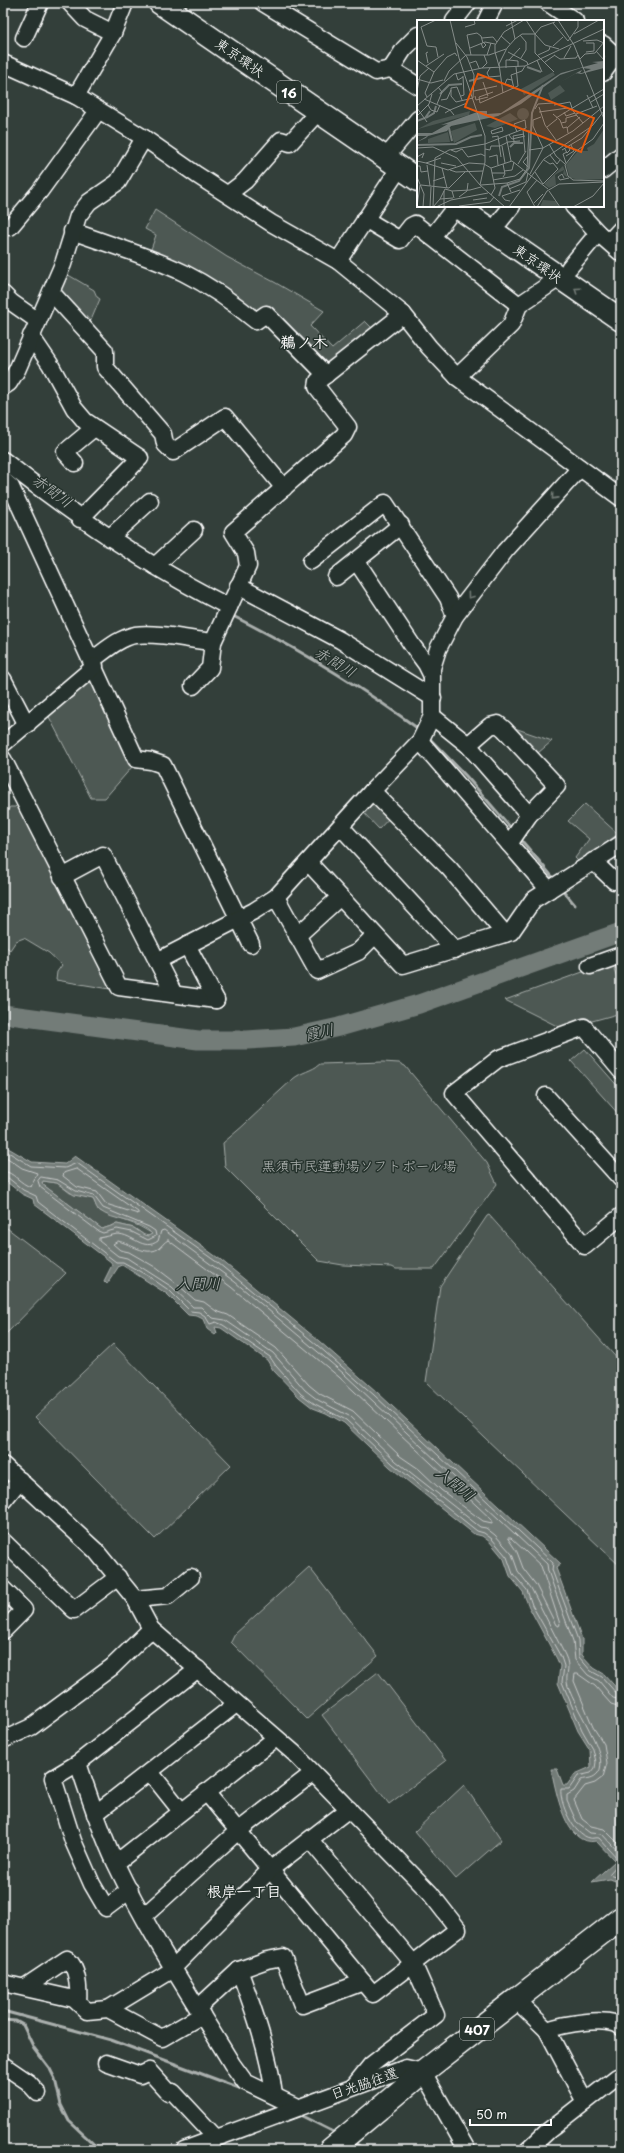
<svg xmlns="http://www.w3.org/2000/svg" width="624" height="2153" viewBox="0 0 624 2153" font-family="'Playpen Sans','Klee One',sans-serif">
<rect width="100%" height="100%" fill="#333f3a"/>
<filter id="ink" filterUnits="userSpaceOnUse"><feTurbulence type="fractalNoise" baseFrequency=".025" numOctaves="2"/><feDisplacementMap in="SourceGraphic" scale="8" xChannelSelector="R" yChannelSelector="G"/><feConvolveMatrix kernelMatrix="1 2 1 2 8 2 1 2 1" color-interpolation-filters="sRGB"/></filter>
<g filter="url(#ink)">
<g fill="#4d5853" stroke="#a6aca9">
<polygon points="155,210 227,257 276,283 324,311 310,326 332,349 365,321 375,331 327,369 257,316 149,255 156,235 145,229"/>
<polygon points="65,273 94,290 97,297 100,299 89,325 56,291"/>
<polygon points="91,676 132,767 105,798 91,798 47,713"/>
<polygon points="506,725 552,741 538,753"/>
<polygon points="373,798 391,816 379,829 362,811"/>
<polygon points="20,802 116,990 56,980 57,972 62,965 49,953 24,938 16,941 10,950 3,944 3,817 10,807 15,807"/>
<polygon points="585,804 618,834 580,863 575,858 589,839 568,821"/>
<polygon points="616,960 621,965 614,969 621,989 621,1013 563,1029 505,1000"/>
<polygon points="585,1049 621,1090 621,1117 571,1061"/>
<path d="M383,1062L399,1063L405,1066L487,1163L497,1184L434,1269H396L392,1267L343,1265L319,1261L225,1167L223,1143C248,1123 269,1100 293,1079C301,1072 312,1071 320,1064Z"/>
<polygon points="43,1181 57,1183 70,1193 93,1199 98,1210 102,1212 139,1226 153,1234 148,1236 144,1235 134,1228 117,1224 102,1229 42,1184"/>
<polygon points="489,1215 621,1363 621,1567 426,1382 440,1286 487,1216"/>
<polygon points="3,1225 66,1273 3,1337"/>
<polygon points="113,1344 231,1465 155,1539 35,1417"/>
<polygon points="309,1567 378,1656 307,1719 231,1642 235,1634"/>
<polygon points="378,1672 446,1761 389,1804 322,1715"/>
<polygon points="464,1785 501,1840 456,1879 415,1831"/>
</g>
<path fill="#737b78" stroke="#abb0ae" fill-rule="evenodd" d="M3,1145L32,1162L65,1164L75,1156L221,1260L319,1341L377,1392L561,1564L556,1568L582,1639V1655L594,1668L604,1674L621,1693V1883L610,1879L592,1882L615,1861L596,1841C565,1848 556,1790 551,1769H557L563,1785H567L575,1774L591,1767L590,1750L578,1731L558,1683L560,1666L557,1659L529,1607L523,1592L510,1576L504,1559L490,1542L482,1536L474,1534L390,1467L344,1423L326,1413L313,1408L299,1397L273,1370L267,1360L221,1328L215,1327L217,1333L215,1335L207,1329L203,1319L197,1316L188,1315L167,1294L122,1265L119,1266L107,1284L104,1281L112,1265L111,1262L34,1204L33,1199L22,1194L3,1179ZM43,1181L57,1183L74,1195L93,1199C96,1203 95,1207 99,1210C113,1222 140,1219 152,1234L148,1236L144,1235L134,1228L117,1224L102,1229L42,1184Z"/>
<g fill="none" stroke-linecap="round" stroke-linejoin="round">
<g stroke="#c7cac9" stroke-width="1">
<polyline points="3,1149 31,1166 65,1168 77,1163 218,1263 317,1345 374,1395 553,1563 552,1570 578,1640 579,1657 591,1671 602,1677 617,1694 621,1695"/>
<path d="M3,1155L22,1168L37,1173L31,1187C20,1184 14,1172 3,1171"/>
<polygon points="77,1169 138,1212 138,1214 106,1204 97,1192 77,1187 63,1176 64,1173"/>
<path d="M3,1176L7,1177L23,1190L36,1196L38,1202L116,1262H123L148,1276L170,1291L190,1311L199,1312L205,1316L210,1324L216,1322L223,1325L270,1357L276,1366L301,1394L315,1404L346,1420L393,1464L477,1531L484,1533L492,1539L507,1557L513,1574L527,1590L532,1605L561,1657L564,1666L562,1682L582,1730L593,1749L596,1762L595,1768L591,1773L578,1776L569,1789H561C559,1802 574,1836 589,1838C593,1839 595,1837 599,1838L618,1859V1864L609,1874L621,1878"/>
<polygon points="41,1177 58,1180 76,1191 94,1196 103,1208 149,1227 155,1231 156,1236 148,1240 132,1232 117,1229 103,1233 98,1231 40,1187 38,1181"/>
<path d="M168,1240L231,1287L339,1377L492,1520V1523L483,1521L441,1490L419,1469L400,1456L353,1411L320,1394L309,1385L276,1348L228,1315L216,1311L204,1302L195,1300L176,1283L155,1267L129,1252L120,1250L113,1244L118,1241C131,1244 145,1256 158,1249C162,1246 164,1242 168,1240Z"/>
<polygon points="508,1538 511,1538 541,1566 560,1624 559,1626 556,1625 536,1585 523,1568 517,1552"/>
<path d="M621,1700L613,1698L599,1681L588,1675L575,1660L573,1641L548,1571L547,1564L343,1373L235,1282L164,1230L161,1231L158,1241C143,1252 133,1234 117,1234C112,1235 105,1237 99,1238V1241L118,1256L127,1258L172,1287L193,1307H201L212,1318L225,1320L273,1353L305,1390L318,1400L349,1416L396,1461L480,1527L486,1528L495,1535L512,1554L518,1571L531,1588L565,1655C571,1668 566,1671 567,1682C570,1703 612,1756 598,1773C593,1779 588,1778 581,1780L574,1791L567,1795V1801L577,1823L590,1833L602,1834L621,1855"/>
<polyline points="621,1707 611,1704 595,1686 578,1674 575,1674 574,1681 593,1727 604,1744 607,1763 603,1777 595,1783 585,1786 574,1800 582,1819 591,1826 604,1829 621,1846"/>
</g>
<g stroke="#abb0ae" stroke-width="3">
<path d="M235,617C301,650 360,686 420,730"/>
<polyline points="430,739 466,776 511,828"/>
<polyline points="522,841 555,880"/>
<polyline points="561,888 575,905"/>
<polyline points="3,2011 111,2040 242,2089"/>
<polyline points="3,2020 16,2021 23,2025 34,2048 50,2069 55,2079 61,2105 69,2121 100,2150"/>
<polyline points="298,2114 338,2134"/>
<polyline points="352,2141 365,2150"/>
</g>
<polyline stroke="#737b78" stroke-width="19" points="3,1014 198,1040 247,1040 294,1037 339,1027 419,1004 621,932"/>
<defs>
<g id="minor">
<polyline points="70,3 85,19 113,33"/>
<polyline points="263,3 376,72 391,69 418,86"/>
<polyline points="548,3 575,21"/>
<polyline points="454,21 468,3"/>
<polyline points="486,21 495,3"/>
<polyline points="24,38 40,3"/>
<polyline points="603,44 621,61"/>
<polyline points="3,63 76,96 144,138 197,175 271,223 338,261 403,314 429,347 457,377 621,498"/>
<polyline points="391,69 404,49 418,35"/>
<polyline points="603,73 615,56"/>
<polyline points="76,96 113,33 125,3"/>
<polyline points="386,157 418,119"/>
<polyline points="603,170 621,155"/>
<polyline points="228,194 245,181 281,140 290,143 318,112"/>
<polyline points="573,206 598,233 621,253"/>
<polyline points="365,219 400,240 411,226 415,224 519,305"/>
<polyline points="500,221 512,206"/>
<polyline points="10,227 40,191 98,111"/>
<path d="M72,231C110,245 149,256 184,273C210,286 234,303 256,321L266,314L326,375"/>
<polyline points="432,237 456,206"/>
<polyline points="609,242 621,229"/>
<polyline points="338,261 400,167"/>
<polyline points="569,268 598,233"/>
<polyline points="51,292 105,351 105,367 163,434 165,444 173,452 225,417 284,488"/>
<polyline points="3,294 11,302 38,321"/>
<polyline points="31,336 50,364 74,408 85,421 140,458 80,519"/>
<polyline points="457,377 511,325 519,305 559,278"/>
<polyline points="3,387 9,383 17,370 63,264 78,216 89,202 118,182 144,138"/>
<path d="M3,460C74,516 148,566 229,607"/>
<polyline points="75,463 65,452 94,428"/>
<polyline points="3,480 11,487 136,759 151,761 163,765 251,944"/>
<polyline points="109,538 150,501"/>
<polyline points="311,561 385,503 448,598 455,616"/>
<polyline points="357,562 412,645 426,664 431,674"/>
<polyline points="155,566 194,530"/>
<polyline points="336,577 401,525"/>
<polyline points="238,586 340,640 433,698"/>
<path d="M92,660C105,651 119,638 135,635C158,632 190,640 213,642"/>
<polyline points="3,679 27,725"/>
<polyline points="193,686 210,668 213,642 248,566 246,553 233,532 344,435 348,427 317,387 318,381 403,314"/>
<polyline points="432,716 468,745 529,815"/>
<polyline points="420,741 549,890"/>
<polyline points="3,744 95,666"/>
<polyline points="468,745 490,726 498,724 504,729 557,786 529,815 509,844"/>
<polyline points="3,759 119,987 216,1000"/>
<polyline points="372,791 449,868 505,934"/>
<polyline points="341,827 455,950"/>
<polyline points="593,861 614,881"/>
<polyline points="308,862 403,965 511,932 533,900 621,844"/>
<polyline points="62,877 103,855 174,994"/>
<polyline points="276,897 317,971 358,952 375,935"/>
<polyline points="297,936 340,897"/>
<polyline points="187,945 216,1000"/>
<polyline points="157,961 254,911 276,897 372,791 420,741 432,716 432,668 438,649 455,616 505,551 580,468"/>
<polyline points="590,966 621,955"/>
<polyline points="621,1071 584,1027 498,1059 454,1093 585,1246 621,1216"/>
<polyline points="546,1096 621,1179"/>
<polyline points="3,1465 96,1551 135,1599 151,1629 294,1753 430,1893 458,1929 373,1994 206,1792"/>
<polyline points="3,1501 20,1480"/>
<polyline points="3,1541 74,1610 118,1577"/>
<polyline points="3,1589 24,1610 3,1631"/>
<polyline points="135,1599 168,1596 191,1577"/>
<polyline points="3,1740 31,1727 112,1667 151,1629"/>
<path d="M78,1763C89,1796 100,1830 115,1862C148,1932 192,1998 232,2064L245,2082L297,2107"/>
<polyline points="150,1772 181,1811"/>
<polyline points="95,1814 236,1704"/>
<polyline points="310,1840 413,1963 436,2015 371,2065 354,2086"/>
<polyline points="116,1863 276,1738"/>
<polyline points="130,1890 106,1908 92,1884 73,1841 53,1778 78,1763 198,1669"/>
<polyline points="144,1916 238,1831 313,1773"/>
<polyline points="239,1970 267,1960 283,1957 302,2005 363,1982"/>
<polyline points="3,1983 74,1999 87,2011 108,2009 162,2038 202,2015"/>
<path d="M25,1987L67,1959C78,1967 79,1990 78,2002"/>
<polyline points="515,1999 547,2030 585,2102"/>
<path d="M199,2007L239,1970C254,2010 269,2053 274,2095"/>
<polyline points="108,2009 169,1972 271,1869 349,1809"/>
<path d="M547,2030C561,2025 610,2015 621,2027"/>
<polyline points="106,2063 140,2075 149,2071 168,2092 173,2092 216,2138"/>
<polyline points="3,2065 28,2082 38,2093"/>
<polyline points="184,2150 406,2068 423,2072 467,2150"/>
<polyline points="528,2150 548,2131 617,2077"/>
</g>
<g id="highway">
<polyline points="160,3 418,180"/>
<polyline points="456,206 621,320"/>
<polyline points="330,2150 423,2072 621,1918"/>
</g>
</defs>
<use href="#minor" stroke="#fff" stroke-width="19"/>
<use href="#highway" stroke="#fff" stroke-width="25"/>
<use href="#minor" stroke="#26332d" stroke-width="16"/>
<use href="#highway" stroke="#26332d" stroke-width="22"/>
</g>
<defs><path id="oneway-chevron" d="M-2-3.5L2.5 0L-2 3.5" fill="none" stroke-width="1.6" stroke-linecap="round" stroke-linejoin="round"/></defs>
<g stroke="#727a76">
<use href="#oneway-chevron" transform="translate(577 290) rotate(-146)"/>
<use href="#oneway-chevron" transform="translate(554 497) rotate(132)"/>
<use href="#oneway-chevron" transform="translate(470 596) rotate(126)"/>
</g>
</g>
<g text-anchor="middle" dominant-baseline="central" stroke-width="3" stroke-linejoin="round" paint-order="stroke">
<g fill="#26332d" stroke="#bec2c0" stroke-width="1">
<rect x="277" y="81" width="24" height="22" rx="3"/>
<rect x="460" y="2018" width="34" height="22" rx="3"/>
</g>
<g font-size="13" font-weight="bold" fill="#fff">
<text x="289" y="92">16</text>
<text x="477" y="2029">407</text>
</g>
<g font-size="14" fill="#fff" stroke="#26332d">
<text transform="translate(240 57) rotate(35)">東京環状</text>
<text transform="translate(538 263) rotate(35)">東京環状</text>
<text transform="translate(364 2083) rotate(-19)">日光脇往還</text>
</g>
<g font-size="14" fill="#b8bcba" stroke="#26332d">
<text x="359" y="1165">黒須市民運動場ソフトボール場</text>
</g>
<g font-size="15" font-style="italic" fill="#b9bdbc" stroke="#26332d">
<text transform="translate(53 490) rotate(36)">赤間川</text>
<text transform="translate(336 661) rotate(31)">赤間川</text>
<text transform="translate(319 1031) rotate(-12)">霞川</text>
<text x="198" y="1282">入間川</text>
<text transform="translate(456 1483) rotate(39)">入間川</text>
</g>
<g font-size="15" font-weight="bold" fill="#fff" stroke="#26332d">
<text x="244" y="1890">根岸一丁目</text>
</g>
<g font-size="16" font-weight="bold" fill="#fff" stroke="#26332d">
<text x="304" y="341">鵜ノ木</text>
</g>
</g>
<g transform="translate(417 20)">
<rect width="187" height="187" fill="#333f3a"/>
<path d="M136,52L138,55L107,75L104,69ZM143,65L148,71L134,80L131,73ZM100 94a6 6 0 1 1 12 0a6 6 0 1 1-12 0ZM53,91L52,95L1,109L16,101ZM93,93L101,99L78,108L69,106ZM58,103L60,110L37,123L34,111ZM187,109V159L164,160L153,158L149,145L161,131H171L170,128L177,124ZM31,112L33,122L11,123V119ZM146,146L151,158L146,154L147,150L141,153L138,155L139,165L132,168L127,164ZM126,180L139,181L142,187H123Z" fill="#4d5853"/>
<path d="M187,41V48L164,54L159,53L142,63L161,52L165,50L163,53H165L174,49L164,48L143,55L104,84L81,96L34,106L30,111L11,116L9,118L0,122L10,116H0V113H15L31,104L24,105L63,91H70V94L84,93L144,53L181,43L175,42Z" fill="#737b78"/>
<path fill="none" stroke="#737b78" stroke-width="2" d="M110,47L124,52M52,61L68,57M23,74L32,65L45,64M9,98L17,93L19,86M0,101L8,98L13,91M32,108L35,121M0,125L39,124L54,117L65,115M93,127L97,123H106M82,176L85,167L102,161L112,148L115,93L126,65"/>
<path fill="none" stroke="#858c89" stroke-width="1" d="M33,0L42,38L68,116V142L63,165L88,187M94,0L98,19M109,0L118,14L124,7L138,2M141,0L157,25L187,99M136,3L151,21L161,7V0M89,6L101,0M4,7L10,26M4,7L19,0M48,7L58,4L57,0M118,14V33L137,52M157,14L182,0M103,15L109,22V30L104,38M84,16L93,24M65,18L76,17L80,22M166,21L180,20L187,23M39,23L50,37L57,55L56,78L39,82L34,76V68L40,67L45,80M64,23L66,28L69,25L66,22M169,23H177V31L169,32M10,26L19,27L21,37M136,26L146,17M53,28L68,22L78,24M179,31L187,40M11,32L9,33L11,43M78,32V25L87,12L107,0M78,32L82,46M91,32L110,42L111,45M54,35L50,15L60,13L64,16L66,23M70,35L74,23M121,35L132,30L133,27M137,35L143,39L159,38L161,35L163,39L168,34L178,33L187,22M147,38L154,26M0,40L17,52L8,73L10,77M92,40L103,28M120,40L125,52M128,42L138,35M53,43L59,41L62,48M9,46L27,34M65,48L70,43L67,35M73,48L70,53L72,57L83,56M89,48V40H92L101,41V47M17,52L30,37L38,33L40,36M39,54L41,60L46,57M0,59L14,63L26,60M95,60L90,59L88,64L95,66M27,61L32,51L49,35H72L89,29M66,62L71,76M97,69L94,55L105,51L108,46M0,71L3,56L12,48M57,71L80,66M76,72L62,77L63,83L101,66L99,47M86,73L82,44L90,28L98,19L105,14H118L128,25L142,29M170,75L176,88M44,76L47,75L46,56M58,76L59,80L71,77M7,79L33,90L50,83M24,80L30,79L34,70M174,82L187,74M20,84L25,72L21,67M11,85L14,90L20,92L23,85M137,85L153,82L156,91L166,103M0,86L37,54L65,48L108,46L187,9M122,87L128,105L139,120M0,88L10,102M118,89L121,84L136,83M122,92L151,88M147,92L149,96L158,93M28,93L33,90L37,95M136,94L143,100L146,108L150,107L151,113M159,94L180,86M0,96L12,84L15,74M124,97L116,100V106L126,128M139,98L187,69M144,103L149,102V98L160,95M187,103L176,119L158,132L148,145L151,156L156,160L187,161M85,107L86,111L75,114L74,111ZM130,107L140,99M150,108L163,97M106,109L108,132M92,115L95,119L108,116M89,116L94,141M75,117L81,116L84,137M97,121L96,116L107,114M91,122L103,121M68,124L109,108L108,100L97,104L100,112M132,124L139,136L148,144M85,126L88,143M0,128L16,127L40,138L63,165M45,129L51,137L64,134L68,136M68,129L73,130L74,126H83L91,122M148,129L150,133L153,130L151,126M34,130L39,132L45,129M112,130L126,128L156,111L187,86M145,130L165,118L174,107M133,135L140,144L143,140M149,136L157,131L154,125M0,137L7,133L5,138M72,137L80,135L81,145M0,141L9,143L24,138M9,143L31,150L52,143L67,144M24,143L39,146M149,143L146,134L150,132M67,144L74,148L78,168L74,175M86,144L88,154L86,157M101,144L109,131M10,145L13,166M0,146H3L4,152L11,151M111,147L106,142L111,136M25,148L30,168M74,148L95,141L131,169M33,150L39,152L66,151M87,151L95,150L97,142M118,152L126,164L141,149L136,143L133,144L127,140M75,153H88M113,154L126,128M0,157L7,174L6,187M147,158L145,154L141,157L143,160L152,158M76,160L98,156L106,150M16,161L28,157M90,163L103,159L110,149L112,110M4,165L32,168L48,152M64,165L90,163L94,172M92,169L109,162L111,153M27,171V187M35,171L53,170L64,167M132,171L143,187M42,177L50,171L51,163M23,179L28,169L35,171L37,178M56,180L70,178M93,181L88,180L85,176L103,170M117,183L126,174M42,186L73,182L77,177M0,187L3,165M13,187L14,167M16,187L23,179L36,178M16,187L18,138L32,130L68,124M19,187L34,180L71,173M92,187L127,139L175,106L187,91M118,187L110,172L120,160M120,187L130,171L142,164L187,162M156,187L176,176L187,163"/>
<path fill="#e8590c" fill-opacity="0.15" stroke="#e8590c" stroke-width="2" d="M61,54L177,98L164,132L48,87Z"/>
<rect width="187" height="187" fill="none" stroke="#fff" stroke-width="2"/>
</g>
<rect width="624" height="2153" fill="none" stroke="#26332d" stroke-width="16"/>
<rect x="8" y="8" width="608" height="2137" fill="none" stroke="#fff" stroke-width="1.5" filter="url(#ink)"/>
<path d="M470 2119v6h81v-6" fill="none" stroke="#ffffff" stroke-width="2"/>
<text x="476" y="2119" font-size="12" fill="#ffffff" stroke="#26332d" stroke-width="3" paint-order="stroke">50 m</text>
</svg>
